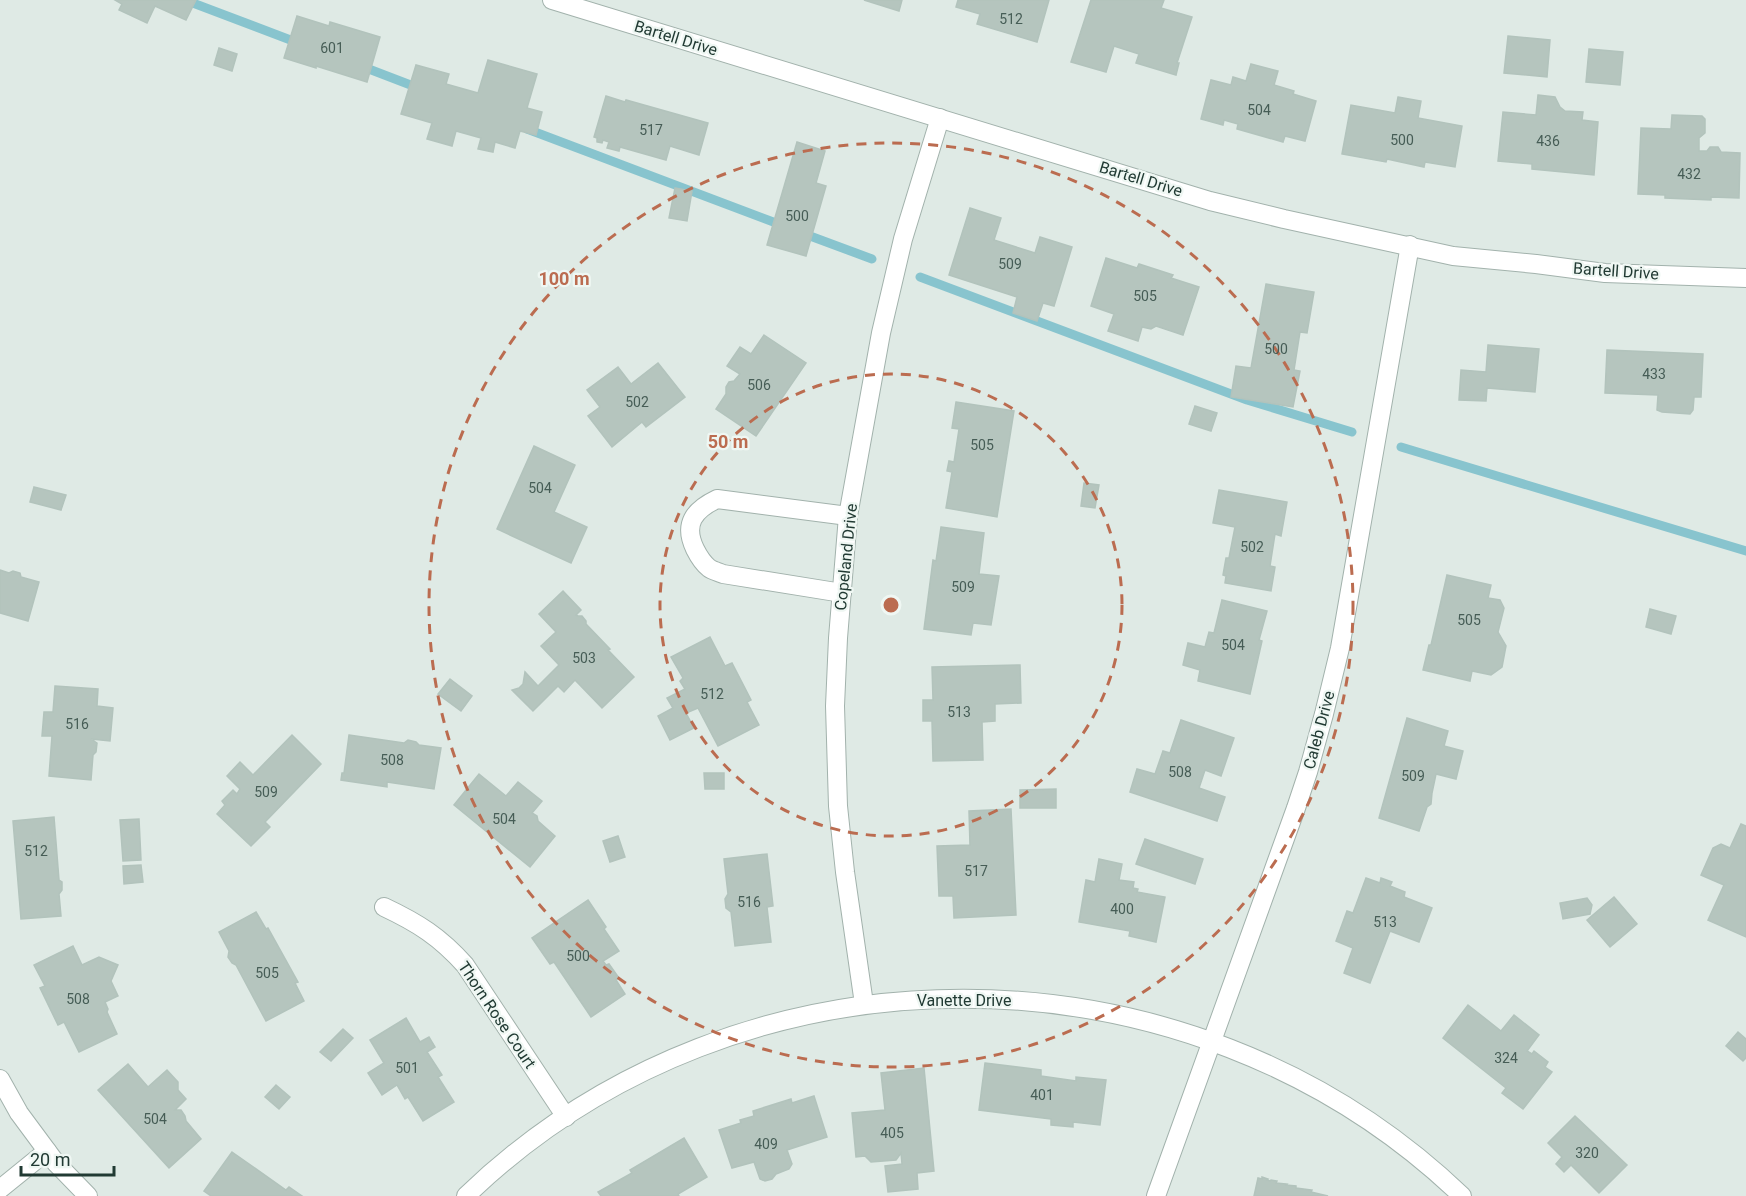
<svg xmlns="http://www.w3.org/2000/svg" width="1746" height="1196" viewBox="0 0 1746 1196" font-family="Roboto,sans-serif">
<rect width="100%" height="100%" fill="#dfeae5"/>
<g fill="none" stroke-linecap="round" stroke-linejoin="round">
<g stroke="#88c4ce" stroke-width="9">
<polyline points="185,0 301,44"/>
<polyline points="361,66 421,89"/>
<polyline points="527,129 784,226"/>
<polyline points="802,233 872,259"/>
<polyline points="920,277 1247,400 1352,432"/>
<polyline points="1401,447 1746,551"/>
</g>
</g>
<g fill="#b5c5be" stroke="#b2c3bc" stroke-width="1.5">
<polygon points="115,0 196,0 186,20 155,6 147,23 119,10 122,4"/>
<polygon points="864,0 902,0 899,11"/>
<polygon points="958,0 1049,0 1037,42 977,24 980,14 956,7"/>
<polygon points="1091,0 1164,0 1161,8 1192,17 1177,63 1179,63 1176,75 1136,63 1139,54 1114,46 1106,72 1071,62"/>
<polygon points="297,16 329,26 330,22 380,37 367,82 316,66 316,68 284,58"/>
<polygon points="1508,36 1550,40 1547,77 1504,73"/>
<polygon points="219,48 237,54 232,71 214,65"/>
<polygon points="1589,49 1623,52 1620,85 1586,82"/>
<polygon points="488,60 537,74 527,108 542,112 536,135 520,131 515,148 495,142 493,152 478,149 481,138 456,131 452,146 427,139 432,123 401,114 416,65 449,74 446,84 478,93"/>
<polygon points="1251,64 1278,71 1274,85 1294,91 1293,94 1316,101 1305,141 1285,136 1283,142 1237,129 1238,124 1224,120 1223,125 1201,119 1211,80 1231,85 1233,77 1246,81"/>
<polygon points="1538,95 1555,97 1560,107 1565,111 1583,112 1582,120 1598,122 1594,175 1532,169 1532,164 1498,161 1503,112 1536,115"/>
<polygon points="606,96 625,102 626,100 708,123 699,155 670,146 666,160 620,147 619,151 607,148 609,142 603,140 602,143 597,142 597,138 594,137"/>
<polygon points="1398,97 1421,101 1418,118 1462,126 1455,167 1425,162 1424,167 1387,159 1386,162 1342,154 1351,105 1395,113"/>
<polygon points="1672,115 1702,116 1705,119 1705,133 1699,138 1699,151 1707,151 1710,147 1718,147 1721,152 1740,153 1739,198 1711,197 1711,200 1665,198 1665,195 1638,194 1641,128 1671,129"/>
<polygon points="797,142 825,151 816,183 826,186 806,256 767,245"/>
<polygon points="675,188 692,191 687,221 669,218"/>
<polygon points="970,208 1001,218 994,240 1035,253 1040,237 1072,247 1054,306 1043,303 1037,321 1013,313 1017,297 949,275"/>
<polygon points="1106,258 1137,268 1139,264 1173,275 1171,278 1199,287 1183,335 1156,326 1151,329 1142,327 1138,341 1108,331 1114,314 1091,306"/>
<polygon points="1266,284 1314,292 1307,333 1300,332 1294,370 1300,371 1293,407 1231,397 1236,366 1251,368"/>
<polygon points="764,335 806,363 756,436 716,409 726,394 726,387 729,382 734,381 740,374 727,366 740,347 751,354"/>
<polygon points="1488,345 1539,349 1535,392 1487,388 1486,401 1459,400 1461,370 1486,372"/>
<polygon points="1607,350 1703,354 1701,397 1694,397 1693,410 1690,414 1662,412 1657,410 1658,395 1605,393"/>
<polygon points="658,363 685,397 646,427 642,422 612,447 588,416 600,407 587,390 618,367 631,384"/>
<polygon points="956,402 1014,411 997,517 946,508 952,472 947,471 949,461 954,462 959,429 952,428"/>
<polygon points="1195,406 1217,413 1211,431 1189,424"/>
<polygon points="534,446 575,465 554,512 587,527 571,563 497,529"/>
<polygon points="1084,483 1099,485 1095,508 1081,506"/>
<polygon points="34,487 66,495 61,510 30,502"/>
<polygon points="1219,490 1287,502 1281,536 1275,534 1270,566 1275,567 1271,591 1225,583 1226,576 1223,575 1226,558 1229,558 1235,527 1213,523"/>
<polygon points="941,527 984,533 979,574 999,576 991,625 973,623 971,635 924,629 933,560 936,561"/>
<polygon points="0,570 9,573 13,571 20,573 21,577 39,582 28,621 0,613"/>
<polygon points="1447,575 1491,585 1488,598 1500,600 1504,608 1498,632 1506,646 1502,667 1491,675 1472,671 1470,681 1423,670 1429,645 1431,645"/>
<polygon points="563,591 581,610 576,615 578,616 582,616 586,621 586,624 610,649 608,650 634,677 602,708 575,680 564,692 558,686 533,711 512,690 519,688 523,684 525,672 538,686 559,665 541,646 556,632 539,614"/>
<polygon points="1222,600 1267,611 1259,640 1262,641 1250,694 1198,681 1200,670 1183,665 1188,643 1205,647 1209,632 1214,633"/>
<polygon points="1650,609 1676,616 1671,634 1646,627"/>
<polygon points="710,637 725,666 732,663 751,700 747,702 759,725 718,746 698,708 686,713 694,728 670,740 658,716 673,708 667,698 685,689 680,681 683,678 671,657"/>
<polygon points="1020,665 1021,703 995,704 995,721 982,722 983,760 933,761 932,721 923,721 923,700 933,700 932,667"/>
<polygon points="450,679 472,696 461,711 438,694"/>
<polygon points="55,686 98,689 97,706 113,708 110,741 91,739 97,743 96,752 93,755 91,780 49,776 52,736 42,736 44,712 53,712"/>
<polygon points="1407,718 1448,731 1444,746 1463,751 1456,779 1436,774 1432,793 1431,804 1427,807 1419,831 1379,818"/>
<polygon points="1181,720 1234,738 1221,776 1205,770 1199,788 1225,797 1217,821 1130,792 1137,769 1155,774 1163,751 1170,753"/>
<polygon points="292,735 321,764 265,822 270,827 251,846 217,814 225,805 222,801 233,790 237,794 240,789 227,776 240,762 253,775"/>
<polygon points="349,735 404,743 408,740 416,742 419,745 441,748 434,789 387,782 387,787 341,780 342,773 344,773"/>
<polygon points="704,773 724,773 724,789 705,789"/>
<polygon points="479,774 506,796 518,782 542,801 532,813 537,816 538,821 555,836 530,867 454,805"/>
<polygon points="1056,789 1056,808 1020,808 1020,790"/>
<polygon points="1011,809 1016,915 954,918 953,896 939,896 937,846 970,845 969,811"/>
<polygon points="54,817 59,880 62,882 62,890 59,894 61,916 21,919 13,821"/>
<polygon points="139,819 141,860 123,861 120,820"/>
<polygon points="1741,824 1746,826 1746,937 1708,920 1724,885 1701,875 1713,848 1721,844 1730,848"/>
<polygon points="618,836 625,857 610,862 603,841"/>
<polygon points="1145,839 1203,859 1195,884 1136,864"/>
<polygon points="767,854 773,906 767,907 771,942 735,946 731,912 726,908 725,899 728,894 724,859"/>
<polygon points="1099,859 1122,864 1119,880 1134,882 1133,888 1138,889 1137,892 1165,897 1156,942 1129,936 1130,931 1079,922 1086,880 1095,882"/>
<polygon points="141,865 143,882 124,884 123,866"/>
<polygon points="1366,878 1380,883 1381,878 1392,882 1390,886 1405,892 1404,897 1432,908 1419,942 1390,931 1370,983 1344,973 1353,948 1336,941 1347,911 1353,913"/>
<polygon points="1614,897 1637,924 1610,947 1587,920"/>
<polygon points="1587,898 1592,905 1590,914 1563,919 1560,903"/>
<polygon points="588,900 606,927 604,929 619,951 603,961 606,965 609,964 619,978 616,980 625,994 591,1017 554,962 550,964 532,938"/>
<polygon points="256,912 266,929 268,928 298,982 295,983 304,1001 266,1021 236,965 232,963 228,957 229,951 219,932"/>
<polygon points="73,946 82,965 99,957 118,965 111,981 118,996 105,1002 108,1009 107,1012 117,1034 79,1052 64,1022 58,1025 40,988 45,986 34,965"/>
<polygon points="1468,1005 1501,1031 1514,1015 1539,1035 1527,1051 1532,1054 1534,1051 1548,1062 1545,1067 1552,1072 1523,1109 1502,1093 1506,1088 1443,1038"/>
<polygon points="406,1018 420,1042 429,1037 435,1047 427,1052 442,1075 438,1077 454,1102 423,1121 408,1097 405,1099 397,1085 382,1095 368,1073 384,1063 370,1040"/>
<polygon points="343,1029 353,1038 331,1061 320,1052"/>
<polygon points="1738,1032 1746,1039 1746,1058 1743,1061 1726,1046"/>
<polygon points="985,1063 1041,1070 1041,1076 1076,1081 1076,1077 1106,1080 1100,1125 1073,1122 1073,1127 1051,1125 1051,1119 979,1110"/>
<polygon points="128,1064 148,1087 167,1070 178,1082 178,1090 186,1099 175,1110 181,1110 185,1116 186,1121 201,1139 169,1168 98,1090"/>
<polygon points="924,1068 934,1171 917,1173 918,1189 888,1192 885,1166 902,1164 901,1153 896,1160 871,1162 865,1156 856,1157 852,1113 885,1110 881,1073"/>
<polygon points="276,1085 290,1097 279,1109 265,1097"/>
<polygon points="814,1096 827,1137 787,1150 792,1164 789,1169 776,1174 772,1179 765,1181 760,1179 754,1162 732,1168 719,1130 741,1123 740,1120 754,1116 753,1111 791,1099 792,1103"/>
<polygon points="1575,1116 1627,1165 1599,1193 1571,1165 1564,1172 1556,1164 1562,1157 1548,1143"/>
<polygon points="684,1138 707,1177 678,1194 679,1196 601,1196 598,1192 632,1173 630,1170"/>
<polygon points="232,1152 286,1190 289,1187 302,1196 211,1196 204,1191"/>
<polygon points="1262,1177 1268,1179 1267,1180 1270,1181 1271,1180 1277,1181 1276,1183 1287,1184 1286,1185 1296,1186 1296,1188 1312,1190 1311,1192 1328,1196 1254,1196 1258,1178 1262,1179"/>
</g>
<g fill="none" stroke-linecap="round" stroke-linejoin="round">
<defs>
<g id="street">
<polyline points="552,0 1210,201 1284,219 1453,256 1536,264 1605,273 1746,278"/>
<path d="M842,593L723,574C719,572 713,571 709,568C704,564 698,555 695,549C683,524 694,510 717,499L848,516"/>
<path d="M384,907C418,923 440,937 465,965L566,1117"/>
<polyline points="864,1004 845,872 838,806 835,706 838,638 848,516 881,333 903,239 940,118"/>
<polyline points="0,1079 19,1113 56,1163 88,1196"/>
<polyline points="0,1189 47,1151"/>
<path d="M466,1196C739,932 1189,934 1462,1196"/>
<polyline points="1156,1196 1296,808 1308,772 1324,714 1340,648 1410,245"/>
</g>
</defs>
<use href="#street" stroke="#a2b2ac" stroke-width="20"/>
<use href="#street" stroke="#fff" stroke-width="18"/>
</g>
<g fill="none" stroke="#bb6c50" stroke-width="3" stroke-dasharray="10 8">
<circle cx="891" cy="605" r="231"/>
<circle cx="891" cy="605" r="462"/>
</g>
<g text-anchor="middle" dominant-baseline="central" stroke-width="4.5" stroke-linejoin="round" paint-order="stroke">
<g font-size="14" fill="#465d56">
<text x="1011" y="19">512</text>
<text x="332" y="48">601</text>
<text x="1259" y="110">504</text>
<text x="651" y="130">517</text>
<text x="1402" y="140">500</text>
<text x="1548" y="141">436</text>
<text x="1689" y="174">432</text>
<text x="797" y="216">500</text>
<text x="1010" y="264">509</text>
<text x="1145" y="296">505</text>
<text x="1276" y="349">500</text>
<text x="1654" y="374">433</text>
<text x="759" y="385">506</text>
<text x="637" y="402">502</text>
<text x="982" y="445">505</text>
<text x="540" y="488">504</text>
<text x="1252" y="547">502</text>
<text x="963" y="587">509</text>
<text x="1469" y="620">505</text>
<text x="1233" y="645">504</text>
<text x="584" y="658">503</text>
<text x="712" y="694">512</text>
<text x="959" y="712">513</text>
<text x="77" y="724">516</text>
<text x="392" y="760">508</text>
<text x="1180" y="772">508</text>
<text x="1413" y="776">509</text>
<text x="266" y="792">509</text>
<text x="504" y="819">504</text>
<text x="36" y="851">512</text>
<text x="976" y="871">517</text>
<text x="749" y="902">516</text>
<text x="1122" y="909">400</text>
<text x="1385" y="922">513</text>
<text x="578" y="956">500</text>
<text x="267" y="973">505</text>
<text x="78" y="999">508</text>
<text x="1506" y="1058">324</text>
<text x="407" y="1068">501</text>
<text x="1042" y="1095">401</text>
<text x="155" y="1119">504</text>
<text x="892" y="1133">405</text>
<text x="766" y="1144">409</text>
<text x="1587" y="1153">320</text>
</g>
<g font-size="16" fill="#213a33" stroke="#eff7f3">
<text transform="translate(676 38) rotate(17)">Bartell Drive</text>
<text transform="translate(1141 179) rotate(17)">Bartell Drive</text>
<text transform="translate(1616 271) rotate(4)">Bartell Drive</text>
<text transform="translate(846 557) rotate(-84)">Copeland Drive</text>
<text transform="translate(1319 730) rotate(-75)">Caleb Drive</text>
<text x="964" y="1000">Vanette Drive</text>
<text transform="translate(497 1015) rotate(56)">Thorn Rose Court</text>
</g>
</g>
<circle cx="891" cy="605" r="9" fill="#bb6c50" stroke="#eff7f3" stroke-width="3"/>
<g font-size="18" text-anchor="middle" font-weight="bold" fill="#bb6c50" stroke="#eff7f3" stroke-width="4.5" stroke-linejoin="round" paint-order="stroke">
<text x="564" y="285">100 m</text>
<text x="728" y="448">50 m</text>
</g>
<path d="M21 1166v9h93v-9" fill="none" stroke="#213a33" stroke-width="3"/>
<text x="30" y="1166" font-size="18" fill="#213a33" stroke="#eff7f3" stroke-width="4.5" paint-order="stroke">20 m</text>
</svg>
